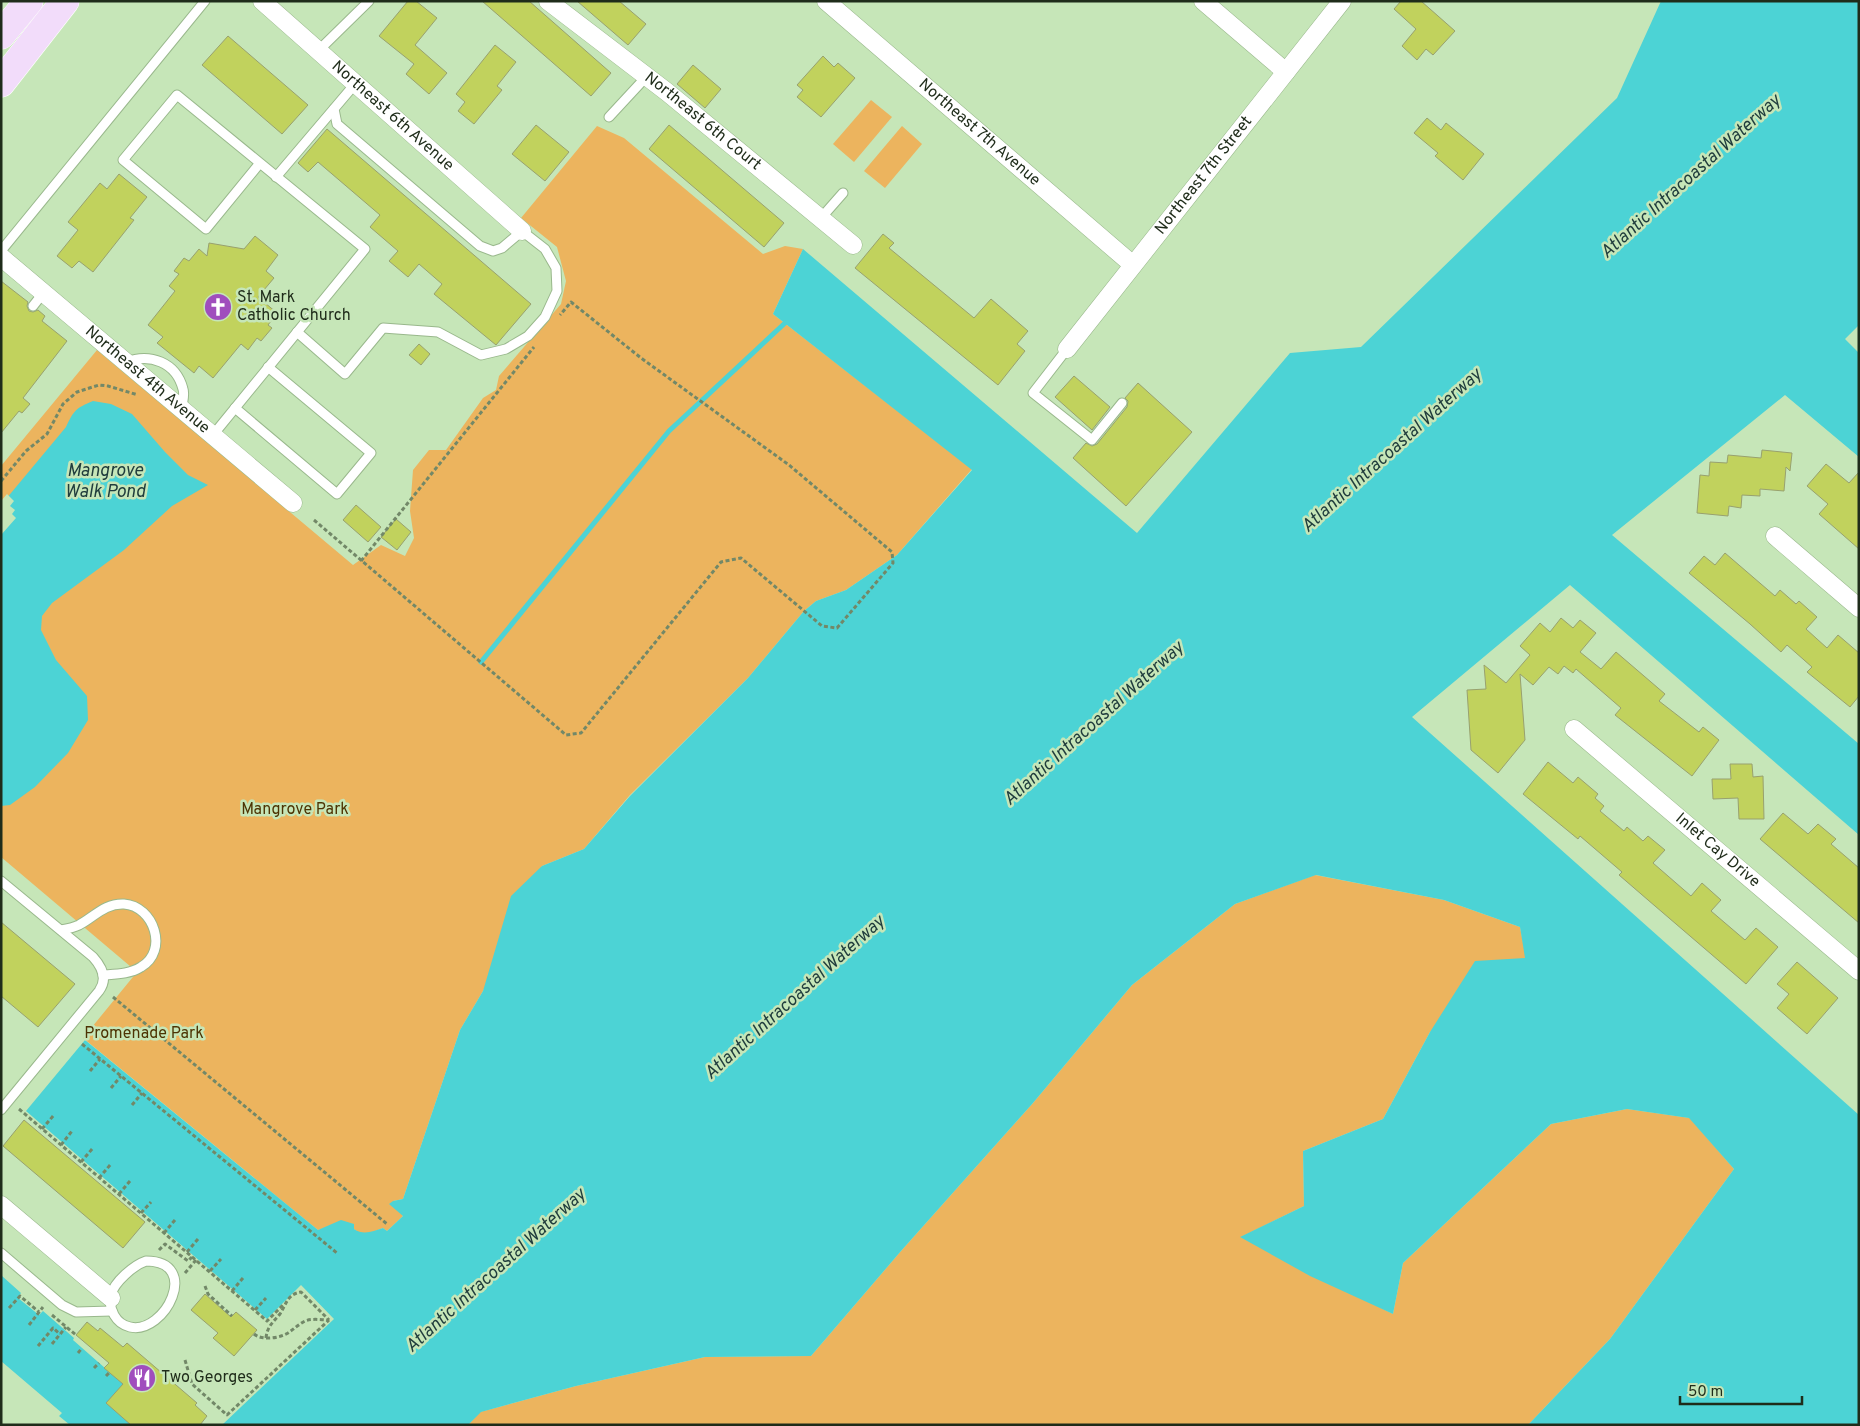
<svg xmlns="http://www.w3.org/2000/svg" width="1860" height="1426" viewBox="0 0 1860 1426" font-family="Overpass,sans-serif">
<rect width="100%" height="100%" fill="#c6e6b8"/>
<g fill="#ecb45e">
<polygon points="871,100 892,117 854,162 833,144"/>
<polygon points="597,126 624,138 763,254 785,246 803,249 773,314 972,469 897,555 846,590 816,601 804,611 748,678 630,795 584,849 542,866 483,991 460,1030 403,1199 393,1201 403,1216 387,1231 383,1228 370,1233 359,1233 354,1229 334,1225 318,1230 83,1038 137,972 1,857 1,466 97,350 353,565 381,545 405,556 414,538 410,511 413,470 429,450 446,450 483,398 496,390 499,376 561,304 566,281 557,247 521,218"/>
<polygon points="902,126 922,144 885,188 864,171"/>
<polygon points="1315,875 1444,900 1520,927 1526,958 1430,1032 1383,1119 1303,1151 1304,1206 1241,1237 1393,1314 1403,1263 1551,1124 1627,1109 1690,1118 1734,1169 1610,1339 1528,1425 468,1425 480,1412 576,1386 705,1357 811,1356 901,1251 1033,1103 1132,985 1235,904"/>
</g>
<g fill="#4cd3d5">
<path d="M1661,1H1859V325L1845,339L1859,353V457L1785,395L1612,535L1859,744V835L1570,585L1412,717L1859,1115V1425H1528L1610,1339L1734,1169L1689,1118L1627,1109L1551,1124L1403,1263L1393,1314L1310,1276L1240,1237L1304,1206L1303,1151L1383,1119L1430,1032L1475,961L1525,958L1520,927L1444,900L1316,875L1235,904L1132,985L1033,1103L901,1251L811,1356L705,1357L576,1386L481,1412L468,1425H222L334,1319L301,1285L267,1319L26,1111L85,1040L318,1230L341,1220L354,1224V1229C364,1236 373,1231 383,1228L387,1231L403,1216L389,1204L393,1201L403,1199L460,1030L483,991L511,896L542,866L584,849L630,796L748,678L804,611L816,601L846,590L897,555L972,470L773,314L803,249L1137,533L1290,353L1361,347L1617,98Z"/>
<path d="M93,401L111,404L132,414L165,452L188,475L208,485L172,506L124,550L52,603L42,616L41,630L56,660L87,696L88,720L68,753L35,787L10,805L1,806V505L66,427C74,410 76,408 93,401Z"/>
<polygon points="2,1276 21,1293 18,1297 18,1298 39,1315 43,1311 74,1338 73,1340 170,1425 70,1425 59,1416 62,1413 1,1361"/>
</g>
<polygon fill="#c6e6b8" points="7,494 14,501 10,506 15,510 12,514 16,518 1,535 1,501"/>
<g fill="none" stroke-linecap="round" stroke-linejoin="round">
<polyline stroke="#4cd3d5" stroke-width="5" points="481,662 669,431 785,323"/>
</g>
<g fill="#c1d25d" stroke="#98a16f">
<polygon points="408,1 416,1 437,18 415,45 447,73 429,94 406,74 414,64 379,36"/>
<polygon points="482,1 529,1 611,73 591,96"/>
<polygon points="577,1 619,1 646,24 628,45"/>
<polygon points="1401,1 1421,1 1455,31 1433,55 1426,49 1417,60 1402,46 1416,29 1394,9"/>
<polygon points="228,36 308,105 282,134 202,65"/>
<polygon points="495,45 516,62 497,86 502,90 474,124 458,111 465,102 456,94"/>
<polygon points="823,56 834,67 838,63 855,78 821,117 797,97 803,90 797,85"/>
<polygon points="693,65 721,89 705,108 677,84"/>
<polygon points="1427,118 1441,130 1446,123 1484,154 1463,180 1435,156 1438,153 1414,133"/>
<polygon points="536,125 569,152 545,181 512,154"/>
<polygon points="669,125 784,223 764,247 649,149"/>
<polygon points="327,129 531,304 496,345 434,294 442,284 419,264 408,277 389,261 398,251 370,227 380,215 318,162 308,172 298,163"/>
<polygon points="119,174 147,197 130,218 134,220 93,272 79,261 72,268 57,256 78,230 68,222 100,183 107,189"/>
<polygon points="883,234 894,243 889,248 974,318 991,299 1028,331 1017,344 1025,351 998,385 855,268"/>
<polygon points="255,236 278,255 266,271 274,278 258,297 277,313 268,325 272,328 261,341 257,338 248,350 241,344 213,378 199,366 194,373 157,343 163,337 148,325 175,291 169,286 179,274 174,271 184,258 189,261 199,249 207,256 209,243 244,249"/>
<polygon points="1,281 28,302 27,306 29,311 33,312 38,310 45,316 42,321 67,341 23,398 30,404 22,413 19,411 1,433"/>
<polygon points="419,344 430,354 421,365 409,355"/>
<polygon points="1074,376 1110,407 1092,430 1055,397"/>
<polygon points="1138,383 1192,432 1126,506 1073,458 1086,443 1092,446 1097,444 1127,407 1128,401 1125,398"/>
<polygon points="1762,450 1792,453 1790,471 1786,467 1784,491 1760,489 1760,496 1742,495 1741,508 1729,506 1728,516 1697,513 1700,475 1709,476 1710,462 1727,463 1728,455 1761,458"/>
<polygon points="1826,464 1849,483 1859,472 1859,549 1819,514 1828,504 1807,486"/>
<polygon points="356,505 381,527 368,542 343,520"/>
<polygon points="396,519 411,532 397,550 381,537"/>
<polygon points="1725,553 1775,596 1780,590 1796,604 1799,601 1817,617 1806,629 1827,648 1838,635 1859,653 1859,696 1850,707 1807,672 1812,667 1787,645 1781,652 1750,624 1689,573 1704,556 1715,565"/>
<polygon points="1561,618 1573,628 1580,620 1596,633 1580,652 1601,669 1616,652 1665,694 1659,701 1699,732 1703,727 1719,740 1692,776 1615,715 1621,708 1576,669 1573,673 1564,666 1558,674 1549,667 1533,685 1520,674 1525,740 1498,773 1471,750 1467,690 1486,689 1484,665 1506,683 1530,655 1520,646 1540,623 1550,632"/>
<polygon points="1548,762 1573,783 1578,777 1598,794 1595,798 1604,806 1600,811 1624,831 1627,827 1643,841 1648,836 1665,850 1653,863 1691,896 1702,883 1721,900 1711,911 1745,940 1756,928 1778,947 1746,984 1648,900 1619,875 1622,872 1580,836 1578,839 1523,794"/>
<polygon points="1730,764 1752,764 1753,777 1763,776 1764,819 1739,819 1738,798 1713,799 1712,779 1731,779"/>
<polygon points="1783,813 1808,834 1818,824 1836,839 1831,844 1859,868 1859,923 1760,839"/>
<polygon points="1,922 75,984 38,1027 1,996"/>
<polygon points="1797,962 1838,998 1807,1034 1777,1008 1789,994 1777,984"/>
<polygon points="24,1120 145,1222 123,1248 3,1146"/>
<polygon points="205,1294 231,1317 236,1312 257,1330 234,1356 213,1338 218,1333 191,1310"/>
<polygon points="87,1322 98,1331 100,1328 123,1347 127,1343 197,1403 195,1405 207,1416 200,1425 131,1425 106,1403 123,1384 104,1368 109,1363 76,1335"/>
</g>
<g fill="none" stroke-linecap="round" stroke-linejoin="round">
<defs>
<g id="service">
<polyline points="318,51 369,1"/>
<polyline points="609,117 647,76"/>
<polyline points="276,177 355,84"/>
<polyline points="821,218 843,193"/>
<polyline points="1,251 205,1"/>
<polyline points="33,306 44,292"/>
<polyline points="297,332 345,374 383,328 438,332 481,355 506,349 528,336 545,317 557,291 556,268 545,249 522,231 502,248 493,251 480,246 337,124 334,109"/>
<polyline points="1067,349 1033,393 1092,440 1122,403"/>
<path d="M126,362C150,353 176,362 183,389C185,395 182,403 182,409"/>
<polyline points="235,408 337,494 371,453 268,367"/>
<polyline points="213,435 365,249 177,95 123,160 206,229 260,163"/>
<path d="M1,881L93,957C102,967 108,979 99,991L1,1110"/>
<path d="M61,930C67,929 73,928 79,925C94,917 105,903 124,904C154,906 169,951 141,967C130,974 116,974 103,975"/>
<polyline points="1,1253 62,1305 76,1312 112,1311"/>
<path d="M146,1261C202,1261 165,1335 130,1327C116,1324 108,1309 111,1295C114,1282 134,1265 146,1261Z"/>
</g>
<g id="minor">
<path id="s1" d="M262,1L522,231"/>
<path id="s2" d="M548,1L667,92L853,245"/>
<path id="s3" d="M826,1L1133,265"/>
<polyline points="1203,1 1286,72"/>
<path id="s4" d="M1,257L293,503"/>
<path id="s5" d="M1067,349L1342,1"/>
<polyline points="1775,536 1859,608"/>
<path id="s6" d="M1574,729L1859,971"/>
<polyline points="1,1205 111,1298"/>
</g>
<g id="primary">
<polyline points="1,35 29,1"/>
<polyline points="1,83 65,1"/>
</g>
</defs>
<use href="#service" stroke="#99b88c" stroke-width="11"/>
<use href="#minor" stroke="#99b88c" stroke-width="19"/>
<use href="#primary" stroke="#fff" stroke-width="29"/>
<g stroke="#728868" stroke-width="3" stroke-dasharray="4 2.5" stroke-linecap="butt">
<polyline points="1,481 26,451 47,434 63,404 77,392 99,385 108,386 138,395"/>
<polyline points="314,520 566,735 581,733 721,562 741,558 822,626 837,628 893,563 892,552 789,465 641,358 571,302 560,315"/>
<polyline points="361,561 534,347"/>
<polyline points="113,997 387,1224"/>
<polyline points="82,1044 337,1253"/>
<polyline points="90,1071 100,1059"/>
<polyline points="111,1088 121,1076"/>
<polyline points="132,1105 142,1093"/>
<polyline points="19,1109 267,1321 283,1305"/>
<polyline points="42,1129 54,1115"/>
<polyline points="61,1145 72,1131"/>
<polyline points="81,1162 93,1148"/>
<polyline points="99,1178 111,1164"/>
<polyline points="119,1194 130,1181"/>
<polyline points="141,1213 151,1202"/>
<polyline points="164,1233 175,1220"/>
<polyline points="159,1250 165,1244 188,1261 192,1257"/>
<polyline points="187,1252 198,1239"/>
<polyline points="210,1271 221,1259"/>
<polyline points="185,1273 196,1260"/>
<polyline points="205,1286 208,1294 232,1316"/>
<polyline points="232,1291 243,1278"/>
<polyline points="9,1308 20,1296 39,1312"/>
<polyline points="255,1310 266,1298"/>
<polyline points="52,1315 76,1335"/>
<polyline points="29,1325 43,1307"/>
<path d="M254,1334C262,1341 280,1338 288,1333C294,1329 299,1324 305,1321C313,1318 321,1320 329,1320"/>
<path d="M266,1338C267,1327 273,1322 280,1314C286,1305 287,1294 301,1292L329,1320"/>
<polyline points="52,1344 66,1327"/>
<polyline points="38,1346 53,1328 60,1334"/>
<polyline points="78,1353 82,1348"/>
<polyline points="185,1360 192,1384 227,1415 329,1320"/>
<polyline points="94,1368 99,1363"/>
<polyline points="106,1376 110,1372"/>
</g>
<use href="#service" stroke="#fff" stroke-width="9"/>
<use href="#minor" stroke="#fff" stroke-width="18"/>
<use href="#primary" stroke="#f2dcfa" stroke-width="28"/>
</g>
<defs>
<symbol id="church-disc" viewBox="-11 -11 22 22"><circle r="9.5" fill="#a04ebd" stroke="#c6e6b8"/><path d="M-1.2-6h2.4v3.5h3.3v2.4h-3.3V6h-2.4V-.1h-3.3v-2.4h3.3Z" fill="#fff"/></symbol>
<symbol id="restaurant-disc" viewBox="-11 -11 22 22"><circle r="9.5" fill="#a04ebd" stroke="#c6e6b8"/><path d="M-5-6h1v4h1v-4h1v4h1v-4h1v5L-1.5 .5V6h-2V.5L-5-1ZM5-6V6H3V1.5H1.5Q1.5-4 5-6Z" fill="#fff"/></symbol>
</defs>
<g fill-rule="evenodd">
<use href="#church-disc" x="202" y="291" width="32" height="32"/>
<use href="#restaurant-disc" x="126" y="1362" width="32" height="32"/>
</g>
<g text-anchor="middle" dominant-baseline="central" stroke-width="5" stroke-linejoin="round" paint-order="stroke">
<g font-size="16" fill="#1f2c1a" stroke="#c6e6b8">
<text stroke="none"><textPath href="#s1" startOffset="174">Northeast 6th Avenue</textPath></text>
<text stroke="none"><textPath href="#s2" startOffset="196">Northeast 6th Court</textPath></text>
<text stroke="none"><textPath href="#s3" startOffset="202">Northeast 7th Avenue</textPath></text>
<text stroke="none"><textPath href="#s5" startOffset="221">Northeast 7th Street</textPath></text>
<text stroke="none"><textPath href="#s4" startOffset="191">Northeast 4th Avenue</textPath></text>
<text stroke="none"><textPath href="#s6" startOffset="188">Inlet Cay Drive</textPath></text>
</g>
<g font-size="16" fill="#1f2c1a" stroke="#c6e6b8" text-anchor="start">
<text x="237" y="298">St. Mark<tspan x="237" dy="18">Catholic Church</tspan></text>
<text x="161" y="1378">Two Georges</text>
</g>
<g font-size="16" fill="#4d3303" stroke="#c6e6b8">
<text x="295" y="810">Mangrove Park</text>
<text x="144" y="1034">Promenade Park</text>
</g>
<g font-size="18" font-style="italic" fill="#203d3d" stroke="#c6e6b8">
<text transform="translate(1691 177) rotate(-42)">Atlantic Intracoastal Waterway</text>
<text transform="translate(1392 451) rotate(-42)">Atlantic Intracoastal Waterway</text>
<text x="105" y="471">Mangrove<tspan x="105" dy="21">Walk Pond</tspan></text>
<text transform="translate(1094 724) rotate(-42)">Atlantic Intracoastal Waterway</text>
<text transform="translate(795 998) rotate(-42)">Atlantic Intracoastal Waterway</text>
<text transform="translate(496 1271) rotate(-42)">Atlantic Intracoastal Waterway</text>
</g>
</g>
<rect width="1860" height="1426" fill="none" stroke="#1f2c1a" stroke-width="5"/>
<path d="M1680 1396v8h122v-8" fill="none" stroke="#1f2c1a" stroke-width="2.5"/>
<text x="1688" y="1396" font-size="15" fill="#1f2c1a" stroke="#c6e6b8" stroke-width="4" paint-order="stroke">50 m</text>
</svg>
